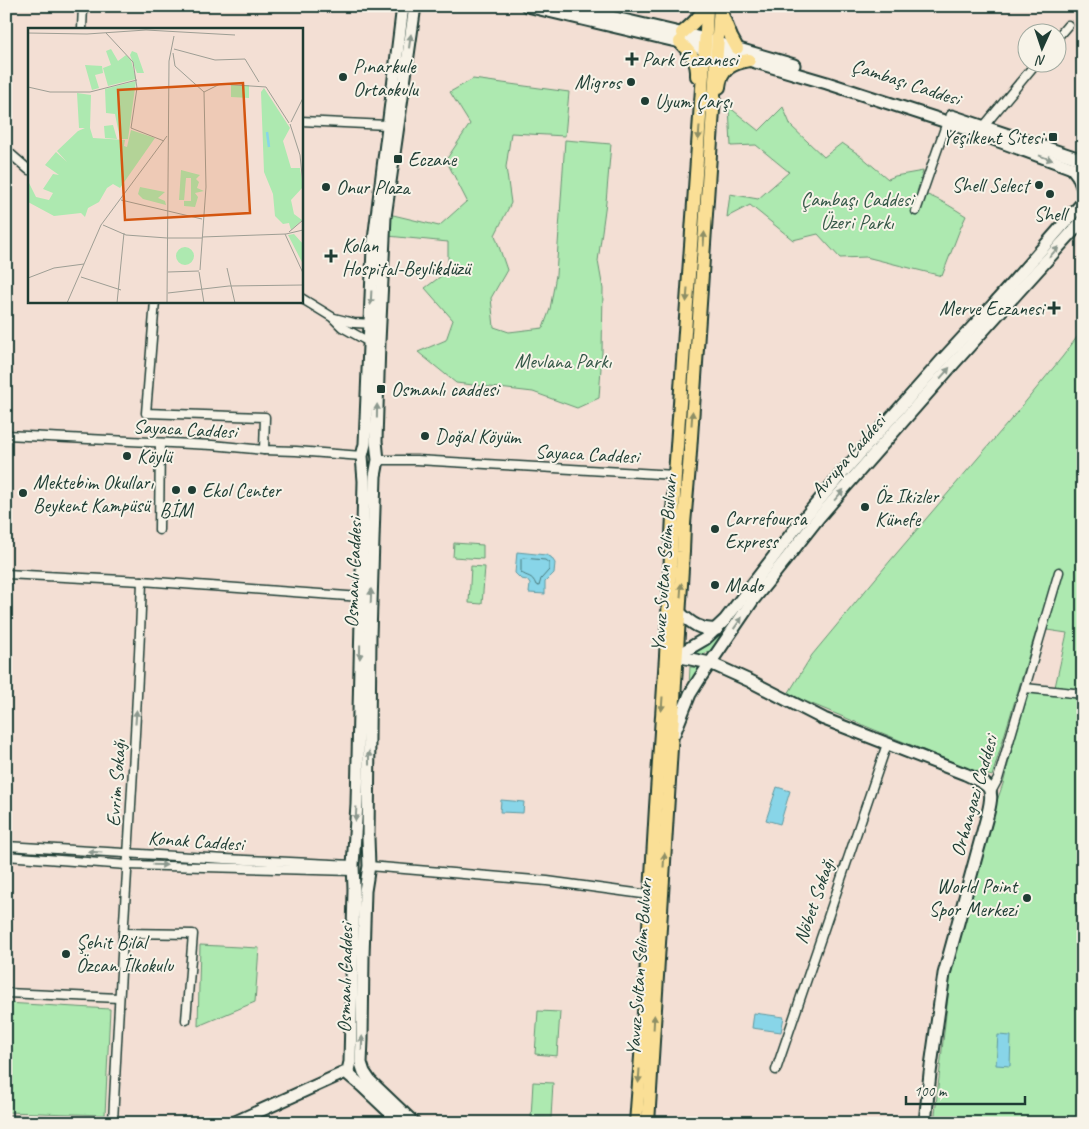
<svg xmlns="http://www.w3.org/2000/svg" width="1089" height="1129" viewBox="0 0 1089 1129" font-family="Caveat,sans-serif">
<rect width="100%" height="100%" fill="#f3dfd4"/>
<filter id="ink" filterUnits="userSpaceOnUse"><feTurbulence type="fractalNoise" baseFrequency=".02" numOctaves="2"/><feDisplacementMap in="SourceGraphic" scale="10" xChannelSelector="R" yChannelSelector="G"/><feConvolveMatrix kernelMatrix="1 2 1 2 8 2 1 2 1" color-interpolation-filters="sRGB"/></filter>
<g filter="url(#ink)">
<g fill="#ade9b0" stroke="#669372">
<polygon points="473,79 569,92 565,136 511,133 506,167 511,203 495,235 507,270 491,298 494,327 509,332 543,328 550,309 556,275 565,140 611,144 606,202 598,261 603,289 602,352 599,398 577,408 533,392 456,383 418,352 446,340 453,320 425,288 448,271 448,242 388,236 389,214 439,226 467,201 446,160 470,124 450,92"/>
<path d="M729,107L759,131L783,107L791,126L824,157L842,143L861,156L888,179L895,176L923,171L917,192C935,196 950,206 966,216L960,229L942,276L866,257L840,258L818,234L793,240L750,205L727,217L730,194L758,199L789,172L756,145L731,146Z"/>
<polygon points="1083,329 1083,689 1055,687 1067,633 1047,630 1037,628 992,776 974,771 788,694 812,655 890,561 1013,417 1063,356"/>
<polygon points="454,543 483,545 483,559 453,557"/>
<polygon points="471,566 485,567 482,604 469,603"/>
<path d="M749,599L714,648L704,654L691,655L692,652C713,644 733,616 749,599Z"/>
<polygon points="690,667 702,668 689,687"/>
<polygon points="1031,693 1083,697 1083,1123 934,1123 950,978 994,809 1003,784 1025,699"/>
<polygon points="200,945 259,948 255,1002 198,1026"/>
<polygon points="6,1003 110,1009 105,1115 6,1112"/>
<polygon points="538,1011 560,1012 557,1056 535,1054"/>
<polygon points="533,1082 553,1083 551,1118 531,1117"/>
</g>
<g fill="#88d5e8" stroke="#5e98a0">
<polygon points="517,552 546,555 551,557 555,563 554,573 545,582 545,594 529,593 530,584 527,580 521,579 515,573"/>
<polygon points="777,787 790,791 780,824 766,820"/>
<polygon points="501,800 524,802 523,813 500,812"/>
<polygon points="754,1013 784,1017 781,1032 752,1028"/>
<polygon points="998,1035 1011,1036 1010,1066 996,1065"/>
</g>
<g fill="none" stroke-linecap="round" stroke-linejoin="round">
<path stroke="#497a7c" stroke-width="1" d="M523,558L545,560L549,563V570L541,579L539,586L536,585C532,574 527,578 521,572V560Z"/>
<defs>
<g id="street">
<polyline points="82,29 83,6"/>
<polyline points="1056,39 1068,25"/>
<polyline points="301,121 387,125"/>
<polyline points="984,126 1037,62"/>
<polyline points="6,150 29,170"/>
<polyline points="916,211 947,122"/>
<polyline points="301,298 332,317 342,327 369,342 373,342"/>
<polyline points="155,301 146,413 265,417 264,450"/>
<polyline points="334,318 354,323 374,324"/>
<polyline points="6,435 212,445 264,450 296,451 362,456"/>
<polyline points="378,460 417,460 675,475"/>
<polyline points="159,530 160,443"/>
<polyline points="6,574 142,581 361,597"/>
<polyline points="1025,688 1083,694"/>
<polyline points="991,792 998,779 1059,572"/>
<polyline points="6,846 225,859 353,865"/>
<polyline points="6,856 127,865 353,871"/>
<polyline points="369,866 547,881 650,895"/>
<polyline points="123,933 193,934 186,1020"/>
<polyline points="6,993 119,998"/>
<polyline points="776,1070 887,744"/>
<path d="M113,1123C121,942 136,762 142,581"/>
</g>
<g id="secondary">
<polyline points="527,6 680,42 704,49 752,61 827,83 947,122 1083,172"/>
<polyline points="564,6 697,37 794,65"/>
<polyline points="952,116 1083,160"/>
<polyline points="1072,168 1078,176 1083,189"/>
<path d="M680,613C691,623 701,631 717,629"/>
<path d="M676,656L710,663L750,681L824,719L965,774C989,785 995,785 988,813L944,974L930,1073L925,1123"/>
<polyline points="676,656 705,639 725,620 795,529 838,478 944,358 993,305 1083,202"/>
<polyline points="674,734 690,694 700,678 753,600 786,559 819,517 954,363 1083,220"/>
<polyline points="6,1122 47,1123"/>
<polyline points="233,1123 348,1071"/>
<polyline points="401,1123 362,1086 349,1075 348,1070 350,1062 354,889 353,865 357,804 364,481 362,456 365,444 373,248 403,6"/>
<polyline points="414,1123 370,1081 364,1072 361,1063 362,1040 363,957 365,891 369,866 368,838 370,636 375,476 378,460 376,441 379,342 385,217 415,6"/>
</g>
<g id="primary">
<polyline points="721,12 731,37 737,48"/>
<path d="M682,33C691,25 700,18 705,6"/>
<path d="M680,42C690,53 698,60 697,76"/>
<path d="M719,87C721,69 732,63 749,60"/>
<polyline points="636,1123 643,1030 656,807 666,656 675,475 706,31 707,6"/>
<polyline points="648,1123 683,552 684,524 689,467 720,6"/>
</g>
</defs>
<use href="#street" stroke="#1f3d34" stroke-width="11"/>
<use href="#secondary" stroke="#1f3d34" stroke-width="15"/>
<use href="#primary" stroke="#1f3d34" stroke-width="16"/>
<use href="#street" stroke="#f7f3e8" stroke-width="8"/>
<use href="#secondary" stroke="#f7f3e8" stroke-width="11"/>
<use href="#primary" stroke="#fadf96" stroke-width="12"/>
</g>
<defs><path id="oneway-solid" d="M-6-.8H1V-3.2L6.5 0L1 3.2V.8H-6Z" transform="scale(1.25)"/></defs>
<g fill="#8b988e">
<use href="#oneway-solid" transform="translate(410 41) rotate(-82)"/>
<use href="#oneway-solid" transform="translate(1046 158) rotate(20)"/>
<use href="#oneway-solid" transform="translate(1054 252) rotate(-48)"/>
<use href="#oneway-solid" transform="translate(371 298) rotate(93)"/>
<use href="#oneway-solid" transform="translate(945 373) rotate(-49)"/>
<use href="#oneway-solid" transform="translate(377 411) rotate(-89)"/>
<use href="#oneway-solid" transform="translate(839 495) rotate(-49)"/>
<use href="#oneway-solid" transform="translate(371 596) rotate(-88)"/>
<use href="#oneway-solid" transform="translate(738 623) rotate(-55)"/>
<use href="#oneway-solid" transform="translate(360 652) rotate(91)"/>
<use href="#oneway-solid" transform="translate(136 717) rotate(-86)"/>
<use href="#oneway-solid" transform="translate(369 758) rotate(-90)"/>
<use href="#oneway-solid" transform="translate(356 814) rotate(93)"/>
<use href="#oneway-solid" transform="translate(95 852) rotate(-176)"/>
<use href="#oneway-solid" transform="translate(160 865) rotate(2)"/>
<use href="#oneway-solid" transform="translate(362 1043) rotate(-88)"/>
</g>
<g fill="#8c8e65">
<use href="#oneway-solid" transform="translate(699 133) rotate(94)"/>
<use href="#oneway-solid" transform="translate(704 239) rotate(-86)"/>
<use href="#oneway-solid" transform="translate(687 295) rotate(94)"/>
<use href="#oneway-solid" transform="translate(692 418) rotate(-86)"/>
<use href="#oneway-solid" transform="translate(681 590) rotate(-86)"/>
<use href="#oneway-solid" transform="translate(662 704) rotate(94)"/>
<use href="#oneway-solid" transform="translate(664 860) rotate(-86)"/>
<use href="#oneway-solid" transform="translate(654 1022) rotate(-87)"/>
<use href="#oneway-solid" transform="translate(639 1076) rotate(94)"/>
</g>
</g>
<g fill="#1f3d34" stroke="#f7f3e8" stroke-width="2">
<path d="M629.5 51.5h5v5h5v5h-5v5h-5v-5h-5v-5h5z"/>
<circle cx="343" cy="77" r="5"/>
<circle cx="631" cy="82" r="5"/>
<circle cx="645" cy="101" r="5"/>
<rect x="1048" y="132" width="10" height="10" rx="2.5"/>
<rect x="393" y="154" width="10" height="10" rx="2.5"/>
<circle cx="1039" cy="185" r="5"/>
<circle cx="326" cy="187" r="5"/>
<circle cx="1050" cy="194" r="5"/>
<path d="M328.5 248.5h5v5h5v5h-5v5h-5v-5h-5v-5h5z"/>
<path d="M1051.5 300.5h5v5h5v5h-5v5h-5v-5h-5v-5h5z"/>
<rect x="376" y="384" width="10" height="10" rx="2.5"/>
<circle cx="425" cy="436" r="5"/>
<circle cx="127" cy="456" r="5"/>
<circle cx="176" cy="490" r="5"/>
<circle cx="192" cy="490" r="5"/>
<circle cx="23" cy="493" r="5"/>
<circle cx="865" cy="507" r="5"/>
<circle cx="715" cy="529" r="5"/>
<circle cx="715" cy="585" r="5"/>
<circle cx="1027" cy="898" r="5"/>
<circle cx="66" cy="954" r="5"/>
</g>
<g text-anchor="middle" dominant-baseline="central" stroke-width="4" stroke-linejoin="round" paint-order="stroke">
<g font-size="20" fill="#1f3d34" stroke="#f7f3e8" text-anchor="start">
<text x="642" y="59">Park Eczanesi</text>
<text x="353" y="66">Pınarkule<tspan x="353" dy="23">Ortaokulu</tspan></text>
<text x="621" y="82" text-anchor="end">Migros</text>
<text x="655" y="101">Uyum Çarşı</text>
<text x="1043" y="137" text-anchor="end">Yeşilkent Sitesi</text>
<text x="408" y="159">Eczane</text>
<text x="1029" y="185" text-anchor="end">Shell Select</text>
<text x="336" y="187">Onur Plaza</text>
<text x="1050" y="214" text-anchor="middle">Shell</text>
<text x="342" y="245">Kolan<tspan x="342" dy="23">Hospital-Beylikdüzü</tspan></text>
<text x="1044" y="308" text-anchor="end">Merve Eczanesi</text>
<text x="391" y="389">Osmanlı caddesi</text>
<text x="435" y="436">Doğal Köyüm</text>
<text x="137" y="456">Köylü</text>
<text x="33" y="482">Mektebim Okulları<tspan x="33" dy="23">Beykent Kampüsü</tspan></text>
<text x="202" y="490">Ekol Center</text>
<text x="875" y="496">Öz Ikizler<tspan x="875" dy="23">Künefe</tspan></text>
<text x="176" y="510" text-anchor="middle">BİM</text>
<text x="725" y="518">Carrefoursa<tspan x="725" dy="23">Express</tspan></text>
<text x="725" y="585">Mado</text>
<text x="1017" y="886" text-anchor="end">World Point<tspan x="1017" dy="23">Spor Merkezi</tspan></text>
<text x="76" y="942">Şehit Bilal<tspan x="76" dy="23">Özcan İlkokulu</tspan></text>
</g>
<g font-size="20" fill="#1f3d34" stroke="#f7f3e8">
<text transform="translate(906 82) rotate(18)">Çambaşı Caddesi</text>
<text transform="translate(185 429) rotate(3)">Sayaca Caddesi</text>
<text transform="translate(587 454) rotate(3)">Sayaca Caddesi</text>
<text transform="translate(848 456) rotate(-49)">Avrupa Caddesi</text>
<text transform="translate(664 563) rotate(-86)">Yavuz Sultan Selim Bulvarı</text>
<text transform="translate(353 573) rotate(-88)">Osmanlı Caddesi</text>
<text transform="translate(116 783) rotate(-86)">Evrim Sokağı</text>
<text transform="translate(974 796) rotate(-74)">Orhangazi Caddesi</text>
<text transform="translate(196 841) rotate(4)">Konak Caddesi</text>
<text transform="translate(814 901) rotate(-71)">Nöbet Sokağı</text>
<text transform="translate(639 967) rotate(-86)">Yavuz Sultan Selim Bulvarı</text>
<text transform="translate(345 978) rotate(-89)">Osmanlı Caddesi</text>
</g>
<g font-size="20" fill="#345747" stroke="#f7f3e8">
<text x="857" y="199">Çambaşı Caddesi<tspan x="857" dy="23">Üzeri Parkı</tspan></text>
<text x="563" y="361">Mevlana Parkı</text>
</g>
</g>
<g transform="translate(28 28)">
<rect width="275" height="275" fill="#f3dfd4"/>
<path d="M83,21L90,33L98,27L103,32L108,51L80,58L75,40L83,37L78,23ZM104,23L109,25L116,45H109L102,27ZM57,37L74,38L75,45L67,47L71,60L64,62ZM108,53L100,111H92L87,86L78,85L77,61ZM203,57H221V70L203,69ZM236,60L262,100L255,113L263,140H272L275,159L263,172L266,186L274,192L263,202L261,195L255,196L247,188L245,166L236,144L233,64ZM49,65L63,67L62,100L65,110L97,112L96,118L99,119L103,102L127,110L92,160L85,156L79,160L71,174L60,180L57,189L53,185L26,188L0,174V153L8,169L21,172L25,165L15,161L25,146L31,147L17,137L28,124L39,134L29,123L50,103L57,100H51ZM85,97L89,111L77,110L76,98ZM153,142L172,147L168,151L171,154L169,160L176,163L167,165L170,169L167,179L156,178V172H151ZM158,150H163V173H156ZM112,159L137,164L130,170L137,173L138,177L115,171L110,166ZM266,206L275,216V236L260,207ZM148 228a9 9 0 1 1 18 0a9 9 0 1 1-18 0Z" fill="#ade9b0" fill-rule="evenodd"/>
<path fill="none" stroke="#88d5e8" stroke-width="2.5" d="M239,104L241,119"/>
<path fill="none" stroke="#9e9e94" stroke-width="1" d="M0,5L59,6L118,2L207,7M78,5L105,34L109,60L103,100L136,113M146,21L187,32L217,31L231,54M145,25L147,38L176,64L178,159L172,242M0,59L22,64H62L109,52M176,64L192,56L238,59L261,95M263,94L275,70M262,96L272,127L275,157M93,172L174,191M75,197L98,207L139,210M261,204L275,192M257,206L275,245M174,209L258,206L275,202M139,210H174M199,240L207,275M140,244L171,243M171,244L176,275M53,249L93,262M0,250L26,240L56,236M140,265L201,258L275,257M39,275L73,197L139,108M89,275L96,205M139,275L141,33L146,8"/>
<path fill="#d45610" fill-opacity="0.15" stroke="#d45610" stroke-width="2.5" d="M215,55L222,185L97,192L90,62Z"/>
<rect width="275" height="275" fill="none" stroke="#1f3d34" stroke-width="2.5"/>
</g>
<rect width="1089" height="1129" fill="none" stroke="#f7f3e8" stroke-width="25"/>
<rect x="12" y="12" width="1064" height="1104" fill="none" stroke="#1f3d34" stroke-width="2" filter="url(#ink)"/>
<g transform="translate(1042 48) rotate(183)"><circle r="24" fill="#f7f3e8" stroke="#a1aaa0"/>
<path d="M0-4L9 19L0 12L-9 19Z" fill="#1f3d34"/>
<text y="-8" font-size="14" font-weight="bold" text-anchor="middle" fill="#1f3d34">N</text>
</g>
<path d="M906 1096v8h119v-8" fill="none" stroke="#1f3d34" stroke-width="2.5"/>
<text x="914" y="1096" font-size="15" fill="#1f3d34" stroke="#f7f3e8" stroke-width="4" paint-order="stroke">100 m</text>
</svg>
